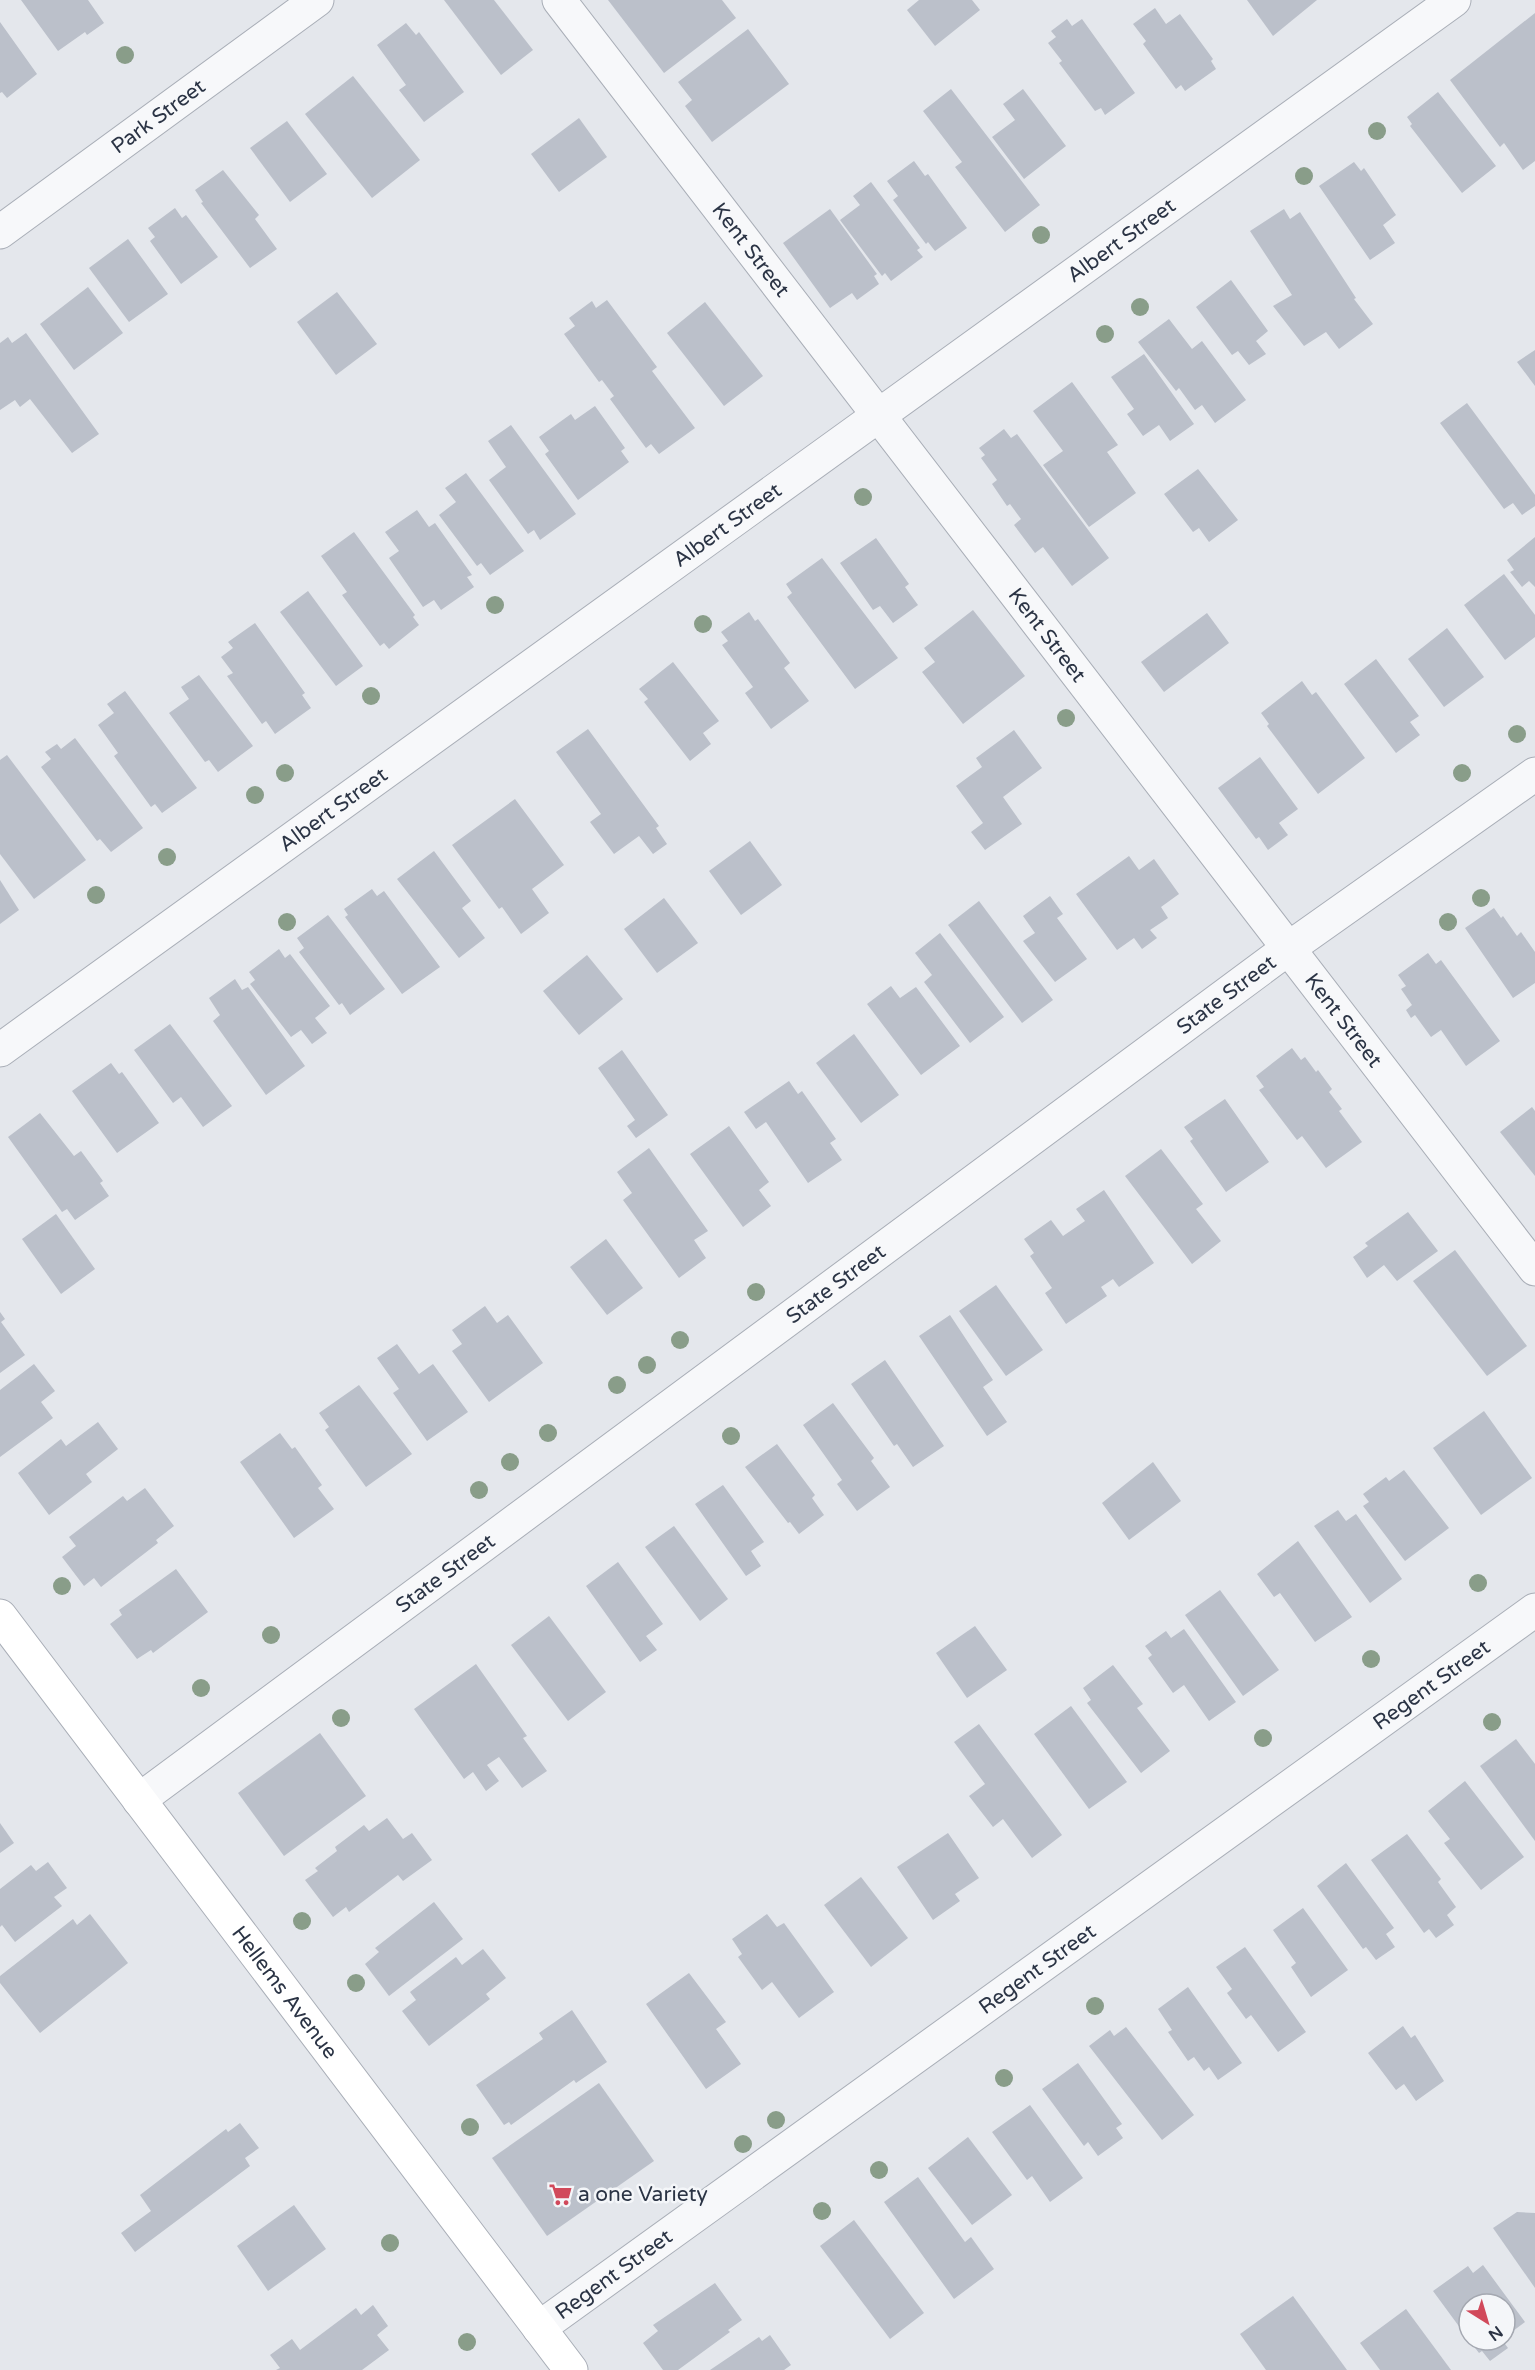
<svg xmlns="http://www.w3.org/2000/svg" width="1535" height="2370" viewBox="0 0 1535 2370" font-family="'Varela Round',sans-serif">
<rect width="100%" height="100%" fill="#e4e7ec"/>
<g fill="#bbc0ca">
<polygon points="21,0 88,0 104,23 87,35 85,32 58,51"/>
<polygon points="444,0 494,0 533,50 501,75"/>
<polygon points="608,0 722,0 736,18 664,73"/>
<polygon points="919,0 972,0 980,10 935,46 907,10"/>
<polygon points="1247,0 1317,0 1273,36"/>
<polygon points="1155,8 1166,24 1180,14 1213,59 1211,61 1216,69 1185,91 1181,85 1176,89 1143,44 1146,41 1133,24"/>
<polygon points="1535,13 1535,161 1523,170 1504,143 1500,147 1450,80"/>
<polygon points="1067,19 1072,26 1082,19 1135,93 1105,115 1101,108 1095,111 1059,63 1062,61 1048,43 1056,37 1051,31"/>
<polygon points="0,22 37,74 7,98 2,92 0,93"/>
<polygon points="406,23 416,35 419,32 464,92 424,122 399,90 406,85 377,45"/>
<polygon points="748,29 789,84 712,142 685,106 692,100 678,82"/>
<polygon points="353,76 420,160 372,198 305,114"/>
<polygon points="951,89 1040,205 1005,232 955,167 962,162 923,111"/>
<polygon points="1023,89 1066,146 1024,179 992,137 1015,120 1003,104"/>
<polygon points="1438,92 1496,166 1462,193 1410,126 1412,124 1407,117"/>
<polygon points="579,118 607,157 559,192 531,154"/>
<polygon points="287,121 327,174 290,202 250,148"/>
<polygon points="914,161 925,176 928,174 967,228 935,251 928,242 926,244 893,200 898,196 887,181"/>
<polygon points="1354,162 1361,171 1364,168 1396,215 1383,225 1395,243 1370,260 1319,186"/>
<polygon points="223,170 259,215 255,219 277,249 250,268 201,203 203,202 195,190"/>
<polygon points="871,182 920,248 917,250 923,257 891,281 885,273 882,276 840,220 860,205 853,196"/>
<polygon points="175,208 182,218 186,215 218,257 181,284 150,241 155,237 148,228"/>
<polygon points="830,209 877,274 874,276 879,284 857,300 852,293 830,308 783,243"/>
<polygon points="1284,209 1290,219 1300,212 1356,298 1354,299 1373,324 1339,349 1326,332 1304,346 1273,306 1292,295 1250,231"/>
<polygon points="128,239 168,294 129,322 89,268"/>
<polygon points="1231,280 1268,331 1256,341 1266,354 1249,365 1238,351 1232,355 1196,307"/>
<polygon points="88,287 123,333 74,370 40,324"/>
<polygon points="337,292 377,344 336,375 297,322"/>
<polygon points="607,300 657,367 652,371 695,428 659,454 651,444 646,448 610,399 614,396 602,380 599,382 564,334 575,326 569,318 592,301 596,308"/>
<polygon points="705,302 763,376 724,406 667,333"/>
<polygon points="1169,319 1192,349 1202,341 1246,400 1215,423 1202,405 1195,410 1179,388 1176,391 1138,342"/>
<polygon points="26,333 99,434 72,453 30,399 20,407 15,400 0,410 0,343 8,337 12,343"/>
<polygon points="1535,350 1535,386 1517,362"/>
<polygon points="1144,354 1194,424 1170,441 1159,425 1143,436 1127,414 1134,409 1111,377"/>
<polygon points="1072,382 1118,445 1107,452 1136,493 1089,527 1043,465 1063,451 1033,411"/>
<polygon points="1467,403 1535,495 1535,506 1522,515 1513,503 1504,509 1440,423"/>
<polygon points="595,406 625,448 621,451 629,462 578,500 545,454 549,451 539,437 571,414 575,420"/>
<polygon points="511,425 576,514 540,540 534,530 528,534 489,480 506,467 488,441"/>
<polygon points="1004,429 1011,438 1017,434 1109,558 1072,586 1043,547 1035,553 1014,525 1021,519 1010,504 1007,506 992,484 997,480 981,458 985,455 979,448"/>
<polygon points="1198,469 1238,520 1209,542 1199,528 1193,532 1164,494"/>
<polygon points="466,473 524,551 490,575 481,563 477,566 439,515 456,502 445,488"/>
<polygon points="417,510 429,527 435,523 472,575 467,577 474,587 441,610 434,600 423,607 389,558 399,551 385,532"/>
<polygon points="354,532 415,615 413,617 419,625 389,649 384,643 380,646 342,595 347,592 321,556"/>
<polygon points="1535,537 1535,587 1529,581 1522,587 1510,572 1514,570 1507,560"/>
<polygon points="876,538 909,584 905,587 918,605 893,623 880,606 873,610 840,563"/>
<polygon points="822,558 898,658 855,689 787,597 792,593 786,584"/>
<polygon points="1504,574 1535,615 1535,637 1505,660 1464,605"/>
<polygon points="308,591 363,666 336,686 280,612"/>
<polygon points="973,610 1025,676 963,724 922,672 935,662 924,648"/>
<polygon points="749,612 755,621 758,619 790,663 784,668 809,701 771,729 745,693 753,687 722,645 728,641 721,632"/>
<polygon points="1207,613 1229,643 1164,692 1141,662"/>
<polygon points="255,623 305,693 302,695 311,708 275,734 266,721 262,724 227,676 233,673 221,657 233,648 228,642"/>
<polygon points="1447,628 1484,677 1444,707 1408,659"/>
<polygon points="1376,659 1419,716 1410,722 1420,735 1396,753 1344,684"/>
<polygon points="673,662 719,721 703,733 711,744 690,761 644,702 648,699 639,689"/>
<polygon points="199,675 253,746 218,772 209,760 205,762 169,713 189,699 181,687"/>
<polygon points="1302,681 1312,695 1316,692 1365,758 1318,794 1267,726 1269,724 1261,713"/>
<polygon points="125,691 197,788 162,813 155,804 151,807 114,756 118,753 98,725 114,713 107,704"/>
<polygon points="588,729 659,826 656,828 667,844 653,854 639,836 614,854 590,822 601,814 556,752"/>
<polygon points="1014,730 1042,768 1003,797 1022,824 985,850 971,832 983,823 956,786 982,767 976,758"/>
<polygon points="75,738 143,828 111,852 100,839 97,841 41,767 51,759 45,752 57,744 61,749"/>
<polygon points="7,755 86,860 34,899 0,854 0,760"/>
<polygon points="1260,757 1298,809 1279,823 1288,835 1268,850 1259,837 1256,839 1218,788"/>
<polygon points="515,799 564,865 532,889 549,913 521,934 502,907 499,909 452,845"/>
<polygon points="750,841 782,885 741,915 709,871"/>
<polygon points="434,851 471,901 462,908 485,938 459,958 397,879"/>
<polygon points="1129,856 1139,870 1154,859 1179,894 1161,907 1168,918 1150,930 1157,938 1142,949 1134,938 1117,950 1076,894"/>
<polygon points="0,880 19,910 0,924"/>
<polygon points="372,889 377,896 384,891 440,967 402,994 345,917 348,915 344,909"/>
<polygon points="1050,896 1063,914 1057,918 1087,959 1055,982 1023,941 1035,933 1023,916"/>
<polygon points="664,898 698,943 657,973 624,929"/>
<polygon points="979,901 1053,1000 1022,1023 948,925"/>
<polygon points="1494,908 1501,918 1503,916 1517,936 1521,932 1535,952 1535,983 1513,998 1465,928"/>
<polygon points="328,915 385,989 350,1015 342,1003 339,1005 299,952 304,948 297,938"/>
<polygon points="940,933 1004,1017 970,1043 924,982 932,975 915,953"/>
<polygon points="279,949 285,958 290,954 330,1006 315,1018 327,1033 312,1044 301,1030 291,1037 250,984 255,980 249,972"/>
<polygon points="1428,953 1436,964 1441,960 1500,1041 1466,1066 1441,1030 1431,1037 1415,1015 1411,1018 1406,1010 1412,1005 1401,989 1406,986 1398,975"/>
<polygon points="587,955 623,999 579,1035 543,991"/>
<polygon points="235,979 242,990 248,987 305,1066 266,1095 213,1021 220,1015 209,998"/>
<polygon points="891,986 900,998 916,987 960,1046 921,1075 867,1004"/>
<polygon points="170,1024 232,1106 203,1127 181,1097 173,1103 134,1050"/>
<polygon points="854,1034 899,1095 861,1123 816,1063"/>
<polygon points="1292,1048 1301,1060 1305,1057 1316,1072 1318,1070 1332,1089 1329,1092 1342,1109 1339,1111 1362,1142 1326,1168 1302,1136 1297,1140 1259,1090 1264,1087 1256,1076"/>
<polygon points="622,1050 668,1115 636,1138 627,1126 635,1120 598,1068"/>
<polygon points="111,1063 119,1074 122,1072 159,1123 117,1153 72,1091"/>
<polygon points="789,1081 798,1094 802,1091 836,1139 830,1143 842,1160 808,1183 766,1122 756,1129 744,1112"/>
<polygon points="1225,1099 1269,1162 1226,1192 1190,1141 1193,1139 1184,1127"/>
<polygon points="1532,1107 1535,1111 1535,1176 1500,1132"/>
<polygon points="40,1113 74,1156 81,1151 103,1181 100,1183 109,1196 75,1220 67,1209 62,1212 8,1137"/>
<polygon points="729,1126 769,1182 759,1190 771,1206 743,1227 690,1154"/>
<polygon points="649,1148 708,1231 694,1240 706,1258 679,1278 623,1200 632,1193 617,1172"/>
<polygon points="1161,1149 1203,1204 1196,1209 1221,1241 1192,1264 1125,1176"/>
<polygon points="1104,1190 1154,1263 1119,1287 1113,1279 1101,1287 1107,1296 1066,1324 1045,1293 1052,1288 1030,1256 1034,1253 1024,1239 1051,1220 1063,1236 1085,1221 1076,1209"/>
<polygon points="1408,1212 1438,1251 1397,1281 1384,1265 1367,1278 1353,1257 1368,1246 1365,1243"/>
<polygon points="56,1214 95,1269 61,1294 22,1239"/>
<polygon points="606,1239 643,1288 607,1315 570,1267"/>
<polygon points="1455,1250 1527,1346 1487,1376 1413,1281"/>
<polygon points="996,1285 1043,1350 1006,1376 959,1311"/>
<polygon points="485,1306 497,1323 508,1315 543,1363 489,1402 452,1351 462,1344 452,1330"/>
<polygon points="0,1312 5,1319 1,1322 25,1355 0,1373"/>
<polygon points="950,1315 993,1380 983,1387 1007,1422 987,1436 919,1336"/>
<polygon points="397,1344 419,1374 433,1364 468,1412 427,1441 393,1393 399,1389 377,1358"/>
<polygon points="885,1360 944,1446 913,1467 897,1444 894,1446 851,1384"/>
<polygon points="34,1364 55,1391 41,1402 53,1418 0,1457 0,1390"/>
<polygon points="359,1385 412,1454 366,1487 325,1430 329,1427 319,1413"/>
<polygon points="833,1403 874,1458 871,1461 890,1487 857,1511 837,1484 842,1480 803,1425"/>
<polygon points="1484,1411 1532,1478 1481,1515 1433,1448"/>
<polygon points="98,1422 118,1449 86,1474 92,1482 49,1515 18,1473 61,1439 66,1446"/>
<polygon points="280,1433 292,1449 295,1447 322,1485 318,1488 334,1509 294,1538 240,1462"/>
<polygon points="777,1444 815,1495 812,1498 824,1515 799,1534 790,1522 788,1523 745,1467"/>
<polygon points="1153,1462 1181,1501 1129,1540 1102,1503"/>
<polygon points="1404,1470 1449,1528 1405,1561 1363,1506 1369,1502 1363,1494 1386,1477 1389,1481"/>
<polygon points="723,1485 764,1542 751,1551 761,1566 746,1576 695,1504"/>
<polygon points="145,1488 174,1526 156,1540 158,1543 101,1587 94,1578 84,1586 62,1557 76,1546 69,1537 123,1496 127,1501"/>
<polygon points="1338,1510 1346,1521 1356,1514 1402,1579 1370,1603 1314,1526"/>
<polygon points="674,1526 728,1599 700,1621 645,1547"/>
<polygon points="1298,1541 1352,1617 1315,1642 1280,1593 1274,1597 1257,1574"/>
<polygon points="618,1562 663,1624 646,1636 657,1650 640,1662 586,1586"/>
<polygon points="176,1569 208,1612 153,1653 151,1650 137,1659 110,1624 122,1615 119,1610"/>
<polygon points="1220,1590 1279,1670 1243,1696 1185,1615"/>
<polygon points="549,1616 606,1692 568,1721 511,1645"/>
<polygon points="975,1626 1007,1670 967,1698 936,1653"/>
<polygon points="1184,1629 1236,1702 1209,1721 1184,1685 1173,1693 1148,1658 1152,1655 1145,1646 1166,1631 1171,1638"/>
<polygon points="476,1664 527,1736 523,1738 547,1771 522,1788 499,1757 487,1765 499,1781 486,1791 473,1772 464,1779 414,1709"/>
<polygon points="1113,1665 1143,1704 1137,1708 1170,1751 1141,1773 1087,1703 1091,1700 1083,1688"/>
<polygon points="1071,1706 1127,1782 1089,1809 1034,1734"/>
<polygon points="979,1724 1062,1835 1032,1858 1003,1819 993,1827 969,1796 985,1784 954,1742"/>
<polygon points="320,1733 366,1796 284,1856 238,1793"/>
<polygon points="1516,1739 1535,1764 1535,1841 1480,1766"/>
<polygon points="1465,1781 1524,1857 1481,1890 1444,1843 1450,1839 1428,1811"/>
<polygon points="387,1818 403,1839 412,1833 432,1860 403,1881 398,1875 349,1912 346,1907 333,1917 305,1880 318,1871 315,1868 337,1851 335,1847 364,1825 369,1831"/>
<polygon points="0,1823 14,1843 0,1853"/>
<polygon points="948,1833 979,1878 955,1894 960,1901 933,1920 897,1867"/>
<polygon points="1407,1834 1441,1879 1438,1882 1456,1907 1447,1915 1454,1925 1436,1938 1429,1929 1424,1933 1371,1860"/>
<polygon points="48,1862 67,1888 54,1897 62,1906 15,1942 2,1925 0,1927 0,1889 31,1865 36,1871"/>
<polygon points="1346,1863 1394,1928 1386,1934 1395,1947 1376,1960 1366,1947 1363,1949 1317,1886"/>
<polygon points="861,1877 908,1938 871,1967 824,1905"/>
<polygon points="434,1902 463,1939 389,1996 365,1964 379,1952 375,1948"/>
<polygon points="1303,1908 1348,1970 1311,1997 1291,1967 1296,1963 1273,1930"/>
<polygon points="90,1914 128,1963 40,2033 0,1983 0,1976 73,1919 77,1925"/>
<polygon points="767,1914 777,1927 784,1923 834,1992 799,2018 772,1982 762,1990 738,1957 742,1954 732,1939"/>
<polygon points="1245,1947 1306,2032 1278,2052 1251,2015 1246,2019 1227,1993 1232,1989 1216,1967"/>
<polygon points="483,1949 506,1978 486,1994 490,1999 429,2046 402,2011 416,2000 410,1992 456,1957 462,1965"/>
<polygon points="689,1973 726,2022 716,2029 741,2064 706,2089 646,2004"/>
<polygon points="1188,1987 1242,2063 1218,2080 1209,2067 1204,2071 1194,2057 1188,2061 1168,2032 1172,2030 1158,2009"/>
<polygon points="572,2010 607,2062 576,2083 574,2080 511,2125 509,2122 504,2125 476,2085 543,2039 539,2033"/>
<polygon points="1403,2026 1411,2038 1415,2035 1444,2081 1416,2101 1404,2084 1396,2090 1368,2053"/>
<polygon points="1126,2027 1194,2115 1162,2140 1089,2046 1110,2030 1114,2036"/>
<polygon points="1078,2063 1122,2124 1116,2128 1123,2138 1098,2156 1088,2142 1084,2146 1042,2089"/>
<polygon points="599,2083 654,2161 547,2236 492,2158"/>
<polygon points="1030,2105 1083,2178 1050,2202 1032,2176 1027,2180 992,2132"/>
<polygon points="240,2123 259,2148 245,2158 250,2166 135,2252 121,2233 151,2211 140,2195 226,2129 228,2132"/>
<polygon points="968,2137 1012,2195 972,2225 928,2168"/>
<polygon points="918,2177 965,2242 971,2237 994,2269 954,2299 884,2202"/>
<polygon points="294,2205 326,2249 268,2291 237,2246"/>
<polygon points="1517,2212 1535,2213 1535,2288 1493,2228"/>
<polygon points="854,2220 924,2313 890,2339 820,2246"/>
<polygon points="1483,2265 1525,2322 1505,2337 1505,2304 1469,2304 1469,2340 1433,2291 1468,2266 1473,2273"/>
<polygon points="715,2283 742,2320 728,2330 730,2332 678,2370 663,2370 643,2343 658,2331 653,2325"/>
<polygon points="1293,2296 1347,2370 1266,2370 1240,2334"/>
<polygon points="373,2305 388,2326 377,2335 389,2350 362,2370 276,2370 280,2368 270,2355 292,2339 300,2350 356,2308 361,2315"/>
<polygon points="1406,2309 1451,2370 1380,2370 1360,2343"/>
<polygon points="770,2335 791,2365 784,2370 710,2370 759,2337 762,2341"/>
<polygon points="1469,2340 1502,2340 1508,2348 1490,2361 1482,2351 1479,2353"/>
</g>
<g fill="none" stroke-linecap="round" stroke-linejoin="round">
<defs>
<g id="street">
<path id="s1" d="M559,0L1535,1269"/>
<path id="s2" d="M0,232L317,0"/>
<path id="s3" d="M0,1050L1454,0"/>
<path id="s4" d="M139,1800L1289,948L1535,774"/>
<path id="s5" d="M539,2328L1535,1610"/>
</g>
<g id="secondary">
<path id="s6" d="M0,1616L571,2370"/>
</g>
</defs>
<use href="#street" stroke="#a9aeb7" stroke-width="35"/>
<use href="#secondary" stroke="#a9aeb7" stroke-width="35"/>
<use href="#street" stroke="#f7f8fa" stroke-width="33"/>
<use href="#secondary" stroke="#fff" stroke-width="33"/>
</g>
<g fill="#899d89">
<circle cx="125" cy="55" r="9"/>
<circle cx="1377" cy="131" r="9"/>
<circle cx="1304" cy="176" r="9"/>
<circle cx="1041" cy="235" r="9"/>
<circle cx="1140" cy="307" r="9"/>
<circle cx="1105" cy="334" r="9"/>
<circle cx="863" cy="497" r="9"/>
<circle cx="495" cy="605" r="9"/>
<circle cx="703" cy="624" r="9"/>
<circle cx="371" cy="696" r="9"/>
<circle cx="1066" cy="718" r="9"/>
<circle cx="1517" cy="734" r="9"/>
<circle cx="285" cy="773" r="9"/>
<circle cx="1462" cy="773" r="9"/>
<circle cx="255" cy="795" r="9"/>
<circle cx="167" cy="857" r="9"/>
<circle cx="96" cy="895" r="9"/>
<circle cx="1481" cy="898" r="9"/>
<circle cx="287" cy="922" r="9"/>
<circle cx="1448" cy="922" r="9"/>
<circle cx="756" cy="1292" r="9"/>
<circle cx="680" cy="1340" r="9"/>
<circle cx="647" cy="1365" r="9"/>
<circle cx="617" cy="1385" r="9"/>
<circle cx="548" cy="1433" r="9"/>
<circle cx="731" cy="1436" r="9"/>
<circle cx="510" cy="1462" r="9"/>
<circle cx="479" cy="1490" r="9"/>
<circle cx="1478" cy="1583" r="9"/>
<circle cx="62" cy="1586" r="9"/>
<circle cx="271" cy="1635" r="9"/>
<circle cx="1371" cy="1659" r="9"/>
<circle cx="201" cy="1688" r="9"/>
<circle cx="341" cy="1718" r="9"/>
<circle cx="1492" cy="1722" r="9"/>
<circle cx="1263" cy="1738" r="9"/>
<circle cx="302" cy="1921" r="9"/>
<circle cx="356" cy="1983" r="9"/>
<circle cx="1095" cy="2006" r="9"/>
<circle cx="1004" cy="2078" r="9"/>
<circle cx="776" cy="2120" r="9"/>
<circle cx="470" cy="2127" r="9"/>
<circle cx="743" cy="2144" r="9"/>
<circle cx="879" cy="2170" r="9"/>
<circle cx="822" cy="2211" r="9"/>
<circle cx="390" cy="2243" r="9"/>
<circle cx="467" cy="2342" r="9"/>
</g>
<defs>
<symbol id="supermarket-bare" viewBox="-9 -9 18 18"><path d="M-6-5.5h2.5l.6 2H6L4.5 2H-2.5L-4.4-4H-6ZM-1.5 3.2a1.3 1.3 0 1 0 .1 0ZM3 3.2a1.3 1.3 0 1 0 .1 0Z" fill="#d1495b" stroke="#f4f6f9" stroke-width="2.5" paint-order="stroke"/></symbol>
</defs>
<g fill-rule="evenodd">
<use href="#supermarket-bare" x="544" y="2178" width="33" height="33"/>
</g>
<g text-anchor="middle" dominant-baseline="central" stroke-width="5" stroke-linejoin="round" paint-order="stroke">
<g font-size="21" fill="#2b3445" stroke="#f4f6f9">
<text stroke="none"><textPath href="#s2" startOffset="196">Park Street</textPath></text>
<text stroke="none"><textPath href="#s3" startOffset="1383">Albert Street</textPath></text>
<text stroke="none"><textPath href="#s1" startOffset="315">Kent Street</textPath></text>
<text stroke="none"><textPath href="#s3" startOffset="897">Albert Street</textPath></text>
<text stroke="none"><textPath href="#s1" startOffset="801">Kent Street</textPath></text>
<text stroke="none"><textPath href="#s3" startOffset="411">Albert Street</textPath></text>
<text stroke="none"><textPath href="#s4" startOffset="1353">State Street</textPath></text>
<text stroke="none"><textPath href="#s1" startOffset="1287">Kent Street</textPath></text>
<text stroke="none"><textPath href="#s4" startOffset="867">State Street</textPath></text>
<text stroke="none"><textPath href="#s4" startOffset="381">State Street</textPath></text>
<text stroke="none"><textPath href="#s5" startOffset="1100">Regent Street</textPath></text>
<text stroke="none"><textPath href="#s5" startOffset="614">Regent Street</textPath></text>
<text stroke="none"><textPath href="#s6" startOffset="472">Hellems Avenue</textPath></text>
<text stroke="none"><textPath href="#s5" startOffset="92">Regent Street</textPath></text>
</g>
<g font-size="21" fill="#2b3445" stroke="#f4f6f9" text-anchor="start">
<text x="578" y="2194">a one Variety</text>
</g>
</g>
<g transform="translate(1487 2322) rotate(143)"><circle r="28" fill="#f4f6f9" stroke="#a4a8b1" stroke-width="1.5"/>
<path d="M0-4.5L10 22L0 15L-10 22Z" fill="#d1495b"/>
<text y="-9" font-size="16" font-weight="bold" text-anchor="middle" fill="#2b3445">N</text>
</g>
</svg>
